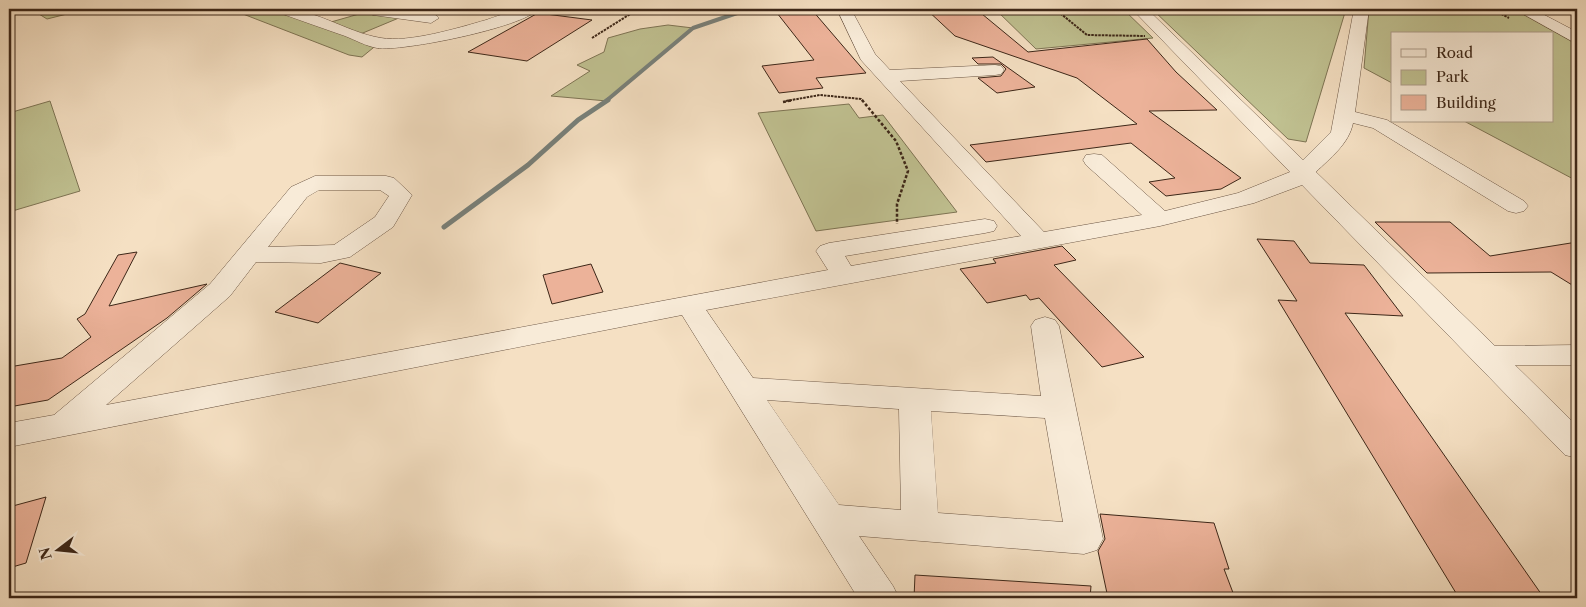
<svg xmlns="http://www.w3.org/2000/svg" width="1586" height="607" viewBox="0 0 1586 607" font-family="'Libre Caslon Text',serif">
<rect width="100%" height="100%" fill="#f5e0c3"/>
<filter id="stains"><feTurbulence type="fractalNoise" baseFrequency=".004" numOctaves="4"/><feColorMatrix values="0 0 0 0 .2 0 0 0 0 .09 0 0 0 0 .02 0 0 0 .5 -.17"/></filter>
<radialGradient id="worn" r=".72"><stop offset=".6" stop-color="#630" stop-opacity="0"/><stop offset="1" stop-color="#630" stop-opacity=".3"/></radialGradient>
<g fill="#c0c191" stroke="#7e7454">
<polygon points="31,9 87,9 47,19"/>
<polygon points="230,9 282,9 324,24 373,10 406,15 358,35 379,43 362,57 349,55"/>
<polygon points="995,9 1123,9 1153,38 1036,49"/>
<polygon points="1152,9 1346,9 1306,142 1288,139"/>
<polygon points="1369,9 1514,9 1577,42 1577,181 1464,121 1552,121 1552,34 1392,34 1392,83 1364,68"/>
<polygon points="668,25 693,28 607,101 551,96 590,71 577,65 604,52 608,38 640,29"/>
<polygon points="50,101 80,191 9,212 9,113"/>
<polygon points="849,104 859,118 883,115 957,212 816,231 758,113"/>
</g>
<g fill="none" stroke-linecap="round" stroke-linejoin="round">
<polyline stroke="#78807a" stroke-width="4" points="606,101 693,28 749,9"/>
<polyline stroke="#78807a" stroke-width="5" points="444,227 528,165 578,120 608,100"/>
</g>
<g fill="#ecb299" stroke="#3d2718">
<polygon points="926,9 976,9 1028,52 1147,39 1176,72 1217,110 1149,111 1241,178 1221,189 1166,196 1149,182 1175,178 1131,143 986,162 970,145 1137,124 1077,78 955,36"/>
<polygon points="812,10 866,73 816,78 823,88 779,93 762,66 814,60 777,13"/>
<polygon points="538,13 592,20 527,61 468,52"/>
<polygon points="993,57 1035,87 997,93 978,78 1001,76 1006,69 1001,64 978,64 972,58"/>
<polygon points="1375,222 1450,222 1490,256 1577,242 1577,288 1551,272 1427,273"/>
<polygon points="1257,239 1294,241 1310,263 1364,265 1403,316 1345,313 1544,598 1459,598 1278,300 1297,301"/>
<polygon points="1062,246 1076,260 1054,265 1144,357 1102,367 1039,298 1030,300 1026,295 987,303 960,269 996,263 993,259"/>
<polygon points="137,252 109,306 207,284 167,318 48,400 9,407 9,367 62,358 91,337 77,319 85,314 118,255"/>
<polygon points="340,263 381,273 318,323 275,312"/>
<polygon points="591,264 603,292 552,304 543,275"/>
<polygon points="46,497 26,563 9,568 9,507"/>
<polygon points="1100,514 1214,523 1229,569 1224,569 1235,598 1108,598 1098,551 1105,539"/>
<polygon points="915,575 1091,586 1090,598 914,598"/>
</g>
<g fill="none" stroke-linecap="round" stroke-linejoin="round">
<defs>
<g id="minor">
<path d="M274,9C313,6 344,32 381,38C409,43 458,28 486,20C504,14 519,8 538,9C525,27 401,52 377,48C366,46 355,40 345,36C322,28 299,20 277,12Z"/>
<path d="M366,9C380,9 431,7 439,18L431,23L373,15L368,13Z"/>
<path d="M837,9H851L875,54L890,70L995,65L1001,66L1004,70L1001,74L995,75L900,81L1044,232L1142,215L1086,165L1083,160L1086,155L1094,154L1102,155L1165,211L1238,193L1290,172L1132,9H1147L1303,160L1331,132L1354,9H1369L1355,112L1387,120L1524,201L1528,206L1524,211L1516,213L1508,211L1373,128L1353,123C1349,144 1330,158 1316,172L1495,346L1577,345V365H1515L1577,426V458L1565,455L1302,185L1254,203L1160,226L706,310L753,378L1041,396L1031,326L1035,320L1045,317L1055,320L1059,326L1103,539L1097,550L1084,554L859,536L893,586L899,598H858L682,315L9,447V423L54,415L210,284L291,187L315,176H386L394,178L412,195L393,227L350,257L321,263L256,262L230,296L106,405L828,270L816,251L820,246L829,243L985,219L994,221L997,226L994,231L985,233L845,256L851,266L1021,236L861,60ZM319,190H380L389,196L375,217L334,245L268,247L307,197ZM767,400L899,409L901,510L839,505ZM931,411L1045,418L1063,522L938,513Z"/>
<polygon points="1514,9 1533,9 1577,32 1577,44"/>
</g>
</defs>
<use href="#minor" stroke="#6b5543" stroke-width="1"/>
<g stroke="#3d2718" stroke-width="2" stroke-dasharray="2.5 1" stroke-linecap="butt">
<polyline points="588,9 668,12 705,9"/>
<polyline points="1055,9 1087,35 1145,36"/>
<polyline points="1492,9 1509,18"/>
<polyline points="1563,9 1577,15"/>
<polyline points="592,38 635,11"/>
<polyline points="786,101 820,95 861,99 863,101"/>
</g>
<g stroke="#3d2718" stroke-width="2.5" stroke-dasharray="3 2" stroke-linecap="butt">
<polyline points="862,100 896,141 908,171 897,204 897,224"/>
<polyline points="783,102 793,100"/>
</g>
<use href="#minor" fill="#f8ebd8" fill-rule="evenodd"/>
</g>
<rect width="1586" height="607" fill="none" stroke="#f5e0c3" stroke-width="30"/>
<rect x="10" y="10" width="1566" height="587" fill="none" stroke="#3d2718" stroke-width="2.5"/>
<rect x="15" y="15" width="1556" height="577" fill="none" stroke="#3d2718"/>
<rect x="1391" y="32" width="162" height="90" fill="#f8ebd8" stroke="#ad9d8b"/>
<rect x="1401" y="49" width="25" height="8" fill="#f8ebd8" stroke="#ad9d8b"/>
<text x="1436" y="58" font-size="15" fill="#3d2718">Road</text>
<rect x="1401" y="70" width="25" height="15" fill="#c0c191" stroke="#ad9d8b"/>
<text x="1436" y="82" font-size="15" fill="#3d2718">Park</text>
<rect x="1401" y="95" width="25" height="15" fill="#ecb299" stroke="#ad9d8b"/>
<text x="1436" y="108" font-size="15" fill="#3d2718">Building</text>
<g transform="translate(58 550) rotate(254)" stroke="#f8ebd8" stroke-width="4" paint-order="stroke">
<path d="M0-4L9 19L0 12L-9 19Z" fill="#3d2718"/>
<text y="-8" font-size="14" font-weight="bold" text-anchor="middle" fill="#3d2718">N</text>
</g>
<rect width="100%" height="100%" filter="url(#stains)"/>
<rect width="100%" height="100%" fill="url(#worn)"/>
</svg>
